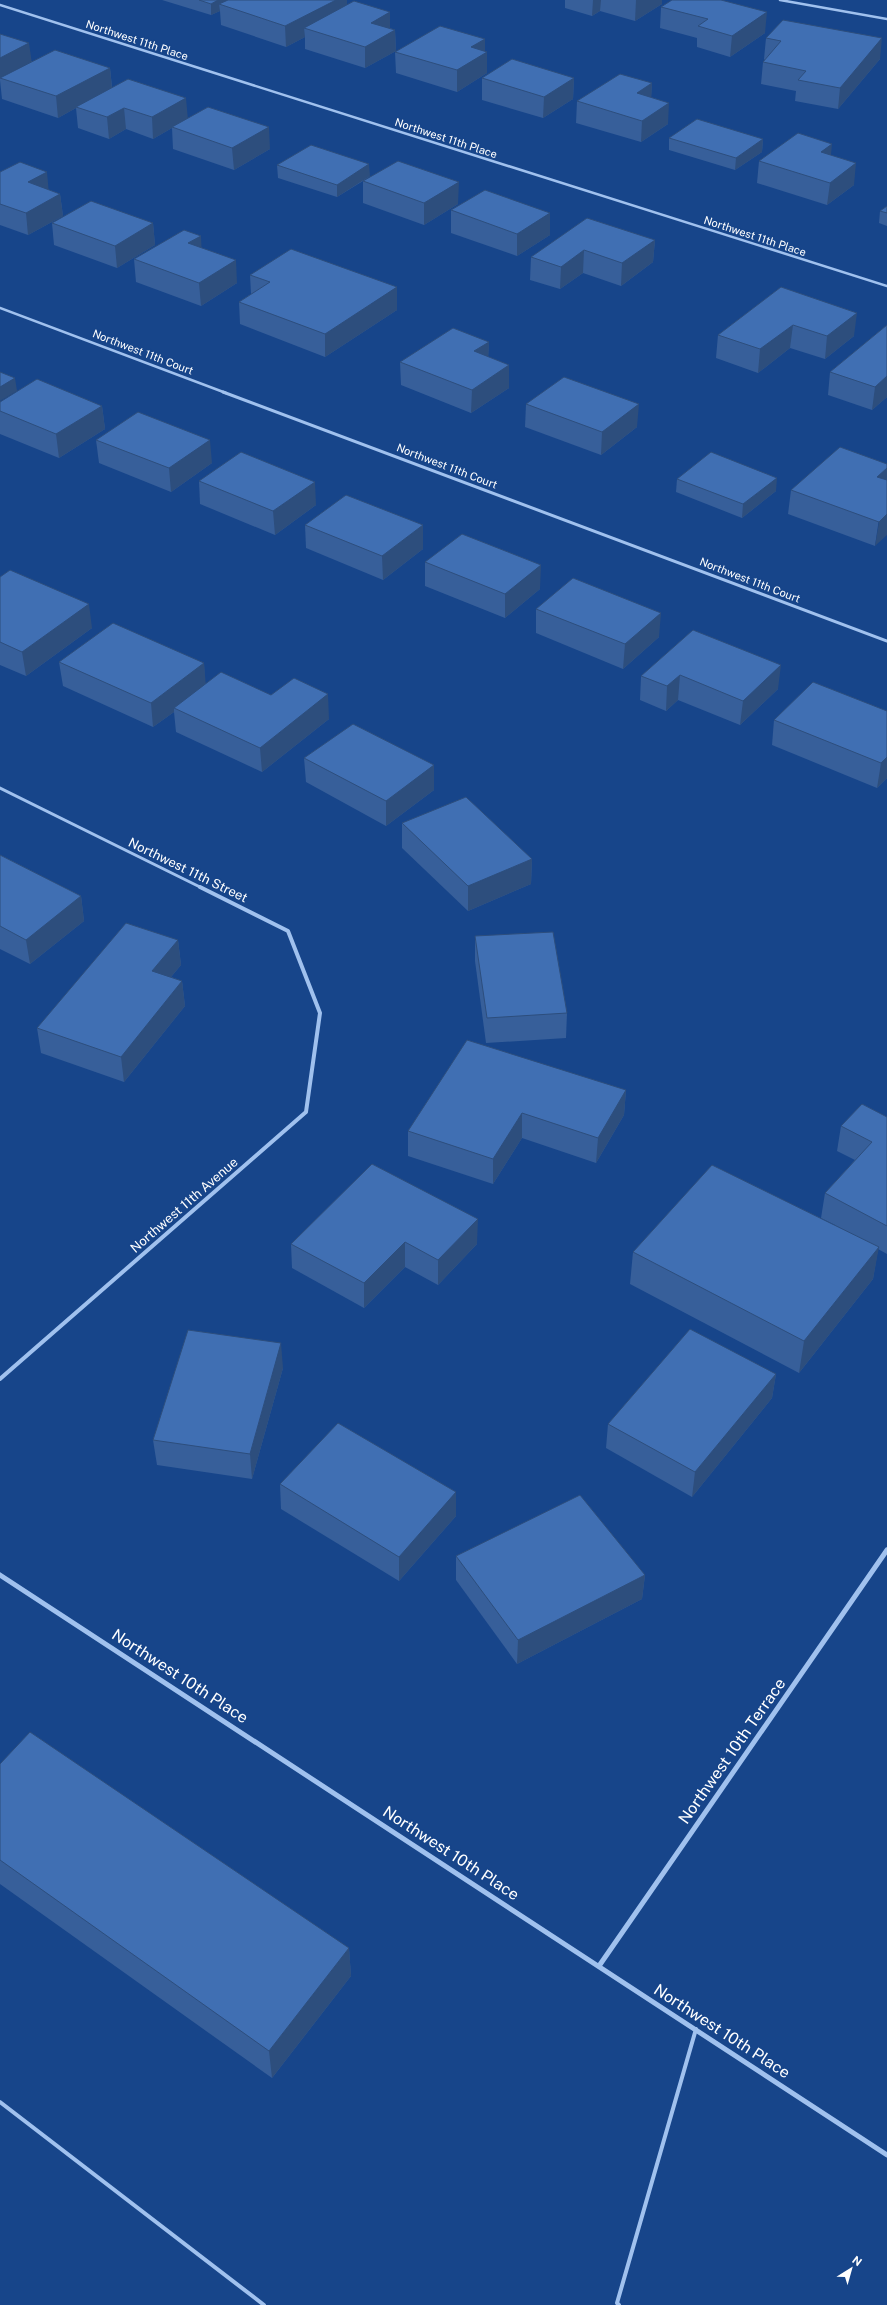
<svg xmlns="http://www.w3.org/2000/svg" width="887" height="2305" viewBox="0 0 887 2305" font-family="'Public Sans',sans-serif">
<rect width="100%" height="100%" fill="#17458a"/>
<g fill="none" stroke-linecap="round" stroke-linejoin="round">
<g stroke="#a0c1ee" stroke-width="4">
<polyline points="0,2102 264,2305"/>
<polyline points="619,2305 617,2303 696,2029"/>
</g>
<g stroke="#a0c1ee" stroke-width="2.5">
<polyline points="780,0 887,19"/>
<polyline points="0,5 887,286"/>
<polyline points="0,308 226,393"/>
</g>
<g stroke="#a0c1ee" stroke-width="3">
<polyline points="223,392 887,641"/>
<polyline points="0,788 202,888"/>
</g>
<polyline stroke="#a0c1ee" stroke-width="4" points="0,1379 306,1112 320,1013 288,931 200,887"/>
<g stroke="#a0c1ee" stroke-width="5">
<polyline points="0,1575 887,2155"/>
<polyline points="599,1966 887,1550"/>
</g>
</g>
<g fill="#375f9a">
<polygon points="162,0 347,0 347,5 390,28 395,30 396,51 365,68 305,49 305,37 286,47 221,25 220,11 211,15"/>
<polygon points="565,0 662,0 662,4 635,21 600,11 592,16 565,8"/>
<polygon points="661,7 765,33 730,57 697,47 697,38 660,28"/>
<polygon points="0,34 31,61 110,68 112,87 188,119 270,149 234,170 173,149 172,128 153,139 126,129 109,139 78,128 76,108 58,118 2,99 0,80"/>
<polygon points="766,38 880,59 838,109 795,101 796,91 761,84 763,62 765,60 764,59"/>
<polygon points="485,39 485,51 487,73 457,92 396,73 395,52"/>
<polygon points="482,78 574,78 573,99 543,118 482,100"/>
<polygon points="652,83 651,97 668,124 641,142 576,123 577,101"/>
<polygon points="669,138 763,139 762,152 735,170 669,150"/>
<polygon points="831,155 854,185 827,205 757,183 759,161"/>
<polygon points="277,165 370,176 363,181 458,204 424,225 363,203 363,181 337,197 278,178"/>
<polygon points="0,172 60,194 63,216 28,235 0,225"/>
<polygon points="887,206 887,226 879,223 880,211"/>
<polygon points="451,210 550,235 517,256 451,233"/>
<polygon points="52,223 153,223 155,245 117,268 54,245"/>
<polygon points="201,236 201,248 237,283 201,306 136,282 134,259"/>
<polygon points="655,240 653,262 621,286 583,273 560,289 530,280 531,257"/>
<polygon points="250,275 397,310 325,357 240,324 239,302 251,294"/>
<polygon points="781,287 854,336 825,359 790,348 758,373 716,358 718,335"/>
<polygon points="887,325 887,397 872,410 828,395 830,372"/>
<polygon points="489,342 488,357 509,365 509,388 471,413 401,385 400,362"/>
<polygon points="0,402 102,406 105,429 59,458 0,434"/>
<polygon points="526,404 637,427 601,455 525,427"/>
<polygon points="96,440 212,463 171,492 99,463"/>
<polygon points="887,464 875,546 788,514 791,490"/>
<polygon points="677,479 776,491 742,518 676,492"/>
<polygon points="199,481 316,505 275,535 200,504"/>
<polygon points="305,525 423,525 423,549 383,580 306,548"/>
<polygon points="425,562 540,589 505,618 425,586"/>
<polygon points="0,577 92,628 26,676 0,665"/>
<polygon points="536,609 659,637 623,669 536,633"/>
<polygon points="693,630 778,689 740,725 678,700 666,711 640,700 641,676"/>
<polygon points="59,662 204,663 205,684 271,695 329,719 262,772 176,732 174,712 153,727 63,686"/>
<polygon points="887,711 887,778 877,788 772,745 774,720"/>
<polygon points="304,758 434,790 386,826 306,782"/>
<polygon points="402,823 532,859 531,884 468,911 402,848"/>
<polygon points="0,855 81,896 84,921 30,964 0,949"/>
<polygon points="475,936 567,1013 566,1038 486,1043 475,961"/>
<polygon points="178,940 181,965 171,977 182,981 185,1006 124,1082 41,1053 37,1028"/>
<polygon points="626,1090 624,1115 596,1163 522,1138 493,1184 408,1156 408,1131"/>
<polygon points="887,1117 887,1254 878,1249 873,1279 799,1373 630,1284 633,1252 835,1225 821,1218 825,1193 855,1160 837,1151 841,1126"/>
<polygon points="372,1164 477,1244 438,1285 405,1267 364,1308 292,1268 291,1244"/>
<polygon points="283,1368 252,1479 157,1465 153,1440"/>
<polygon points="776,1374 772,1398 692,1497 606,1448 608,1424"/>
<polygon points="280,1484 456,1516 399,1581 281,1509"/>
<polygon points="456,1556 645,1575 642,1599 517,1664 456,1580"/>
<polygon points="0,1764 349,1948 351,1976 272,2078 0,1884"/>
</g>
<g fill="#2d4e7d">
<polygon points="218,0 240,0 219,4 220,11 211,15 211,4"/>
<polygon points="336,0 347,0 347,16 304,28 305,37 286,47 285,26"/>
<polygon points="593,0 601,0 600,11 592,16"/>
<polygon points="636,0 662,0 662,4 635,21"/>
<polygon points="390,12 390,33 395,30 396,51 365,68 365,47 371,23"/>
<polygon points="767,12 765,33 730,57 732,36"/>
<polygon points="882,38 880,59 838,109 840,88"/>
<polygon points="485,39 485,54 487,52 487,73 457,92 457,70 471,47"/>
<polygon points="29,43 32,64 0,78 0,58"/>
<polygon points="110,68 112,89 76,107 76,108 58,118 56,96"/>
<polygon points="574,78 573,99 543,118 544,97"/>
<polygon points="652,83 651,105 637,93"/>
<polygon points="186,98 188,120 172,127 172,128 153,139 152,117"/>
<polygon points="669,103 668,124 641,142 642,121"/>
<polygon points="124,108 126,129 109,139 107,117"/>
<polygon points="269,127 270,149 234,170 232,148"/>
<polygon points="763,139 762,152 735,170 736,158"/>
<polygon points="832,144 830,165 821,152"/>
<polygon points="856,163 854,185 827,205 830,183"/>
<polygon points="369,164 370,176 337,197 337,185"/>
<polygon points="47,172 49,194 28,182"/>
<polygon points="459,182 458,204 424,225 424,203"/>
<polygon points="60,194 63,216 28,235 26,213"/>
<polygon points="550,213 550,235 517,256 517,234"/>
<polygon points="153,223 155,245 117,268 115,246"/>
<polygon points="201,236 202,258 188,243"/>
<polygon points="655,240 653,262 621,286 622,263"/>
<polygon points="584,250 583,273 560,289 561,267"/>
<polygon points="236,260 237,283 201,306 199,283"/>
<polygon points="397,287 397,310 325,357 325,334"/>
<polygon points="857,313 854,336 825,359 827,336"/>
<polygon points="793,325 790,348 758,373 760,349"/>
<polygon points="489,342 488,365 474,351"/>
<polygon points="509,365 509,388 471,413 472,390"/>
<polygon points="887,376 887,397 872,410 875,387"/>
<polygon points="15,378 17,391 0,401 0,387"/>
<polygon points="639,404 637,427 601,455 602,432"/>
<polygon points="102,406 105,429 59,458 56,434"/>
<polygon points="210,440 212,463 171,492 169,468"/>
<polygon points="887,468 887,489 877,477"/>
<polygon points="777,478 776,491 742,518 743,504"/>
<polygon points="315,482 316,505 275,535 273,511"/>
<polygon points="887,514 887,535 875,546 879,522"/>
<polygon points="423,525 423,549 383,580 382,556"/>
<polygon points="541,565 540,589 505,618 505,594"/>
<polygon points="89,604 92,628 26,676 22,652"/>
<polygon points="661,613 659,637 623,669 625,644"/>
<polygon points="204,663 206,687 174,708 174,712 153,727 151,703"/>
<polygon points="781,665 778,689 740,725 743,701"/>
<polygon points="680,675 678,700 666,711 667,686"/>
<polygon points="328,694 329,719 262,772 260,748"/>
<polygon points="887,757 887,778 877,788 881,763"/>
<polygon points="434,765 434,790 386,826 386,801"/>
<polygon points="532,859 531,884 468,911 468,886"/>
<polygon points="81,896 84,921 30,964 26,940"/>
<polygon points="178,940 181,965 155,996 152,971"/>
<polygon points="182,981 185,1006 124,1082 121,1057"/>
<polygon points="626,1090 624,1115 596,1163 598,1138"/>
<polygon points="522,1113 522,1138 493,1184 493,1159"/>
<polygon points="478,1219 477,1244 438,1285 438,1260"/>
<polygon points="405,1242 405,1267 364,1308 364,1283"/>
<polygon points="879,1247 873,1279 799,1373 804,1341"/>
<polygon points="281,1343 283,1368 252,1479 250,1454"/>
<polygon points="776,1374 772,1398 692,1497 695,1472"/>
<polygon points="456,1492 456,1516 399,1581 399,1557"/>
<polygon points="645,1575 642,1599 517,1664 518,1640"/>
<polygon points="349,1948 351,1976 272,2078 269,2051"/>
</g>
<g fill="#406fb3" stroke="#2d4e7d">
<polygon points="199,0 218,0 211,4"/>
<polygon points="228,0 336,0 285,26 219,4"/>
<polygon points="672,0 721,0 767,12 732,36 698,26 708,19 661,7"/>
<polygon points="354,1 390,12 371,23 395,30 365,47 304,28"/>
<polygon points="783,20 882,38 840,88 798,80 806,71 763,62 781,41 766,38"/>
<polygon points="440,26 485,39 471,47 487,52 457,70 395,52"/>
<polygon points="0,34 29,43 0,58"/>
<polygon points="55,50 110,68 56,96 0,78"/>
<polygon points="512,59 574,78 544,97 482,78"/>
<polygon points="620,74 652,83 637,93 669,103 642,121 577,101"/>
<polygon points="128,79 186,98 152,117 124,108 107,117 76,107"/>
<polygon points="208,107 269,127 232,148 172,127"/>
<polygon points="697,119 763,139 736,158 669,138"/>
<polygon points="798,133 832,144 821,152 856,163 830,183 759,161"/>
<polygon points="311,145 369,164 337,185 277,165"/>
<polygon points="398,161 459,182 424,203 363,181"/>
<polygon points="20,162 47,172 28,182 60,194 26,213 0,204 0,172"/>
<polygon points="485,190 550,213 517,234 451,210"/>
<polygon points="91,201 153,223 115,246 52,223"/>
<polygon points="887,206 887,213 880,211"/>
<polygon points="587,218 655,240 622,263 584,250 561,267 531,257"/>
<polygon points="184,230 201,236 188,243 236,260 199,283 134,259"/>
<polygon points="291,249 397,287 325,334 239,302 270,282 250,275"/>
<polygon points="781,287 857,313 827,336 793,325 760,349 718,335"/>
<polygon points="887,325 887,376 875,387 830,372"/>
<polygon points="453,328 489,342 474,351 509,365 472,390 400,362"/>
<polygon points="0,372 15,378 0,387"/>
<polygon points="564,377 639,404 602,432 526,404"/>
<polygon points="37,379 102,406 56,434 0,411 0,402"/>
<polygon points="138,412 210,440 169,468 96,440"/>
<polygon points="840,447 887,464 887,468 877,477 887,480 887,514 879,522 791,490"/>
<polygon points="241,452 315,482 273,511 199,481"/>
<polygon points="711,452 777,478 743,504 677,479"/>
<polygon points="346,495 423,525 382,556 305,525"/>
<polygon points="462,534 541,565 505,594 425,562"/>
<polygon points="10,570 89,604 22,652 0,642 0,577"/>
<polygon points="573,578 661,613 625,644 536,609"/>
<polygon points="113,623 204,663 151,703 59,662"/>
<polygon points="693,630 781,665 743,701 680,675 667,686 641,676"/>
<polygon points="221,672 271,695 294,678 328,694 260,748 174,708"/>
<polygon points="813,682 887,711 887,757 881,763 774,720"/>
<polygon points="353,724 434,765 386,801 304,758"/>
<polygon points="466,797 532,859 468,886 402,823"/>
<polygon points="0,855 81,896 26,940 0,926"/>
<polygon points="126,923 178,940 152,971 182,981 121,1057 37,1028"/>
<polygon points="553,932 567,1013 487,1018 475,936"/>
<polygon points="467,1040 626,1090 598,1138 522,1113 493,1159 408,1131"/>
<polygon points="862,1104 887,1117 887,1226 825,1193 872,1142 841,1126"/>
<polygon points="372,1164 478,1219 438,1260 405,1242 364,1283 291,1244"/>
<polygon points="712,1165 879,1247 804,1341 633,1252"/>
<polygon points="690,1329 776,1374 695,1472 608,1424"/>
<polygon points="188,1330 281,1343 250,1454 153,1440"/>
<polygon points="338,1423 456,1492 399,1557 280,1484"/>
<polygon points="580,1495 645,1575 518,1640 456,1556"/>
<polygon points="30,1732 349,1948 269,2051 0,1860 0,1764"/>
</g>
<g text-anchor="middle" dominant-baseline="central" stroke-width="3" stroke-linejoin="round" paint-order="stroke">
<g font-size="11" fill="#fff" stroke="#17458a">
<text transform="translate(137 40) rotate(18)">Northwest 11th Place</text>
<text transform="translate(446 138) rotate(18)">Northwest 11th Place</text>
<text transform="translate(755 236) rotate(18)">Northwest 11th Place</text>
<text transform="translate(143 352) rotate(21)">Northwest 11th Court</text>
<text transform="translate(447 466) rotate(21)">Northwest 11th Court</text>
<text transform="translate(750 580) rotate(21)">Northwest 11th Court</text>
</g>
<g font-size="13" fill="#fff" stroke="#17458a">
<text transform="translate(188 870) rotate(26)">Northwest 11th Street</text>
<text transform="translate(184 1205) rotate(-41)">Northwest 11th Avenue</text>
</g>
<g font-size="16" fill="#fff" stroke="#17458a">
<text transform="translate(180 1676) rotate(33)">Northwest 10th Place</text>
<text transform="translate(732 1751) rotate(-55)">Northwest 10th Terrace</text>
<text transform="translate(451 1853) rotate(33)">Northwest 10th Place</text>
<text transform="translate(722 2031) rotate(33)">Northwest 10th Place</text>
</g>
</g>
<g transform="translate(851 2269) rotate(37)" stroke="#17458a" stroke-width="3" paint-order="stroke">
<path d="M0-3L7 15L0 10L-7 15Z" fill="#ffffff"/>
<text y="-6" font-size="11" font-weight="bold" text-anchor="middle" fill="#ffffff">N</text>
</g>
</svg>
